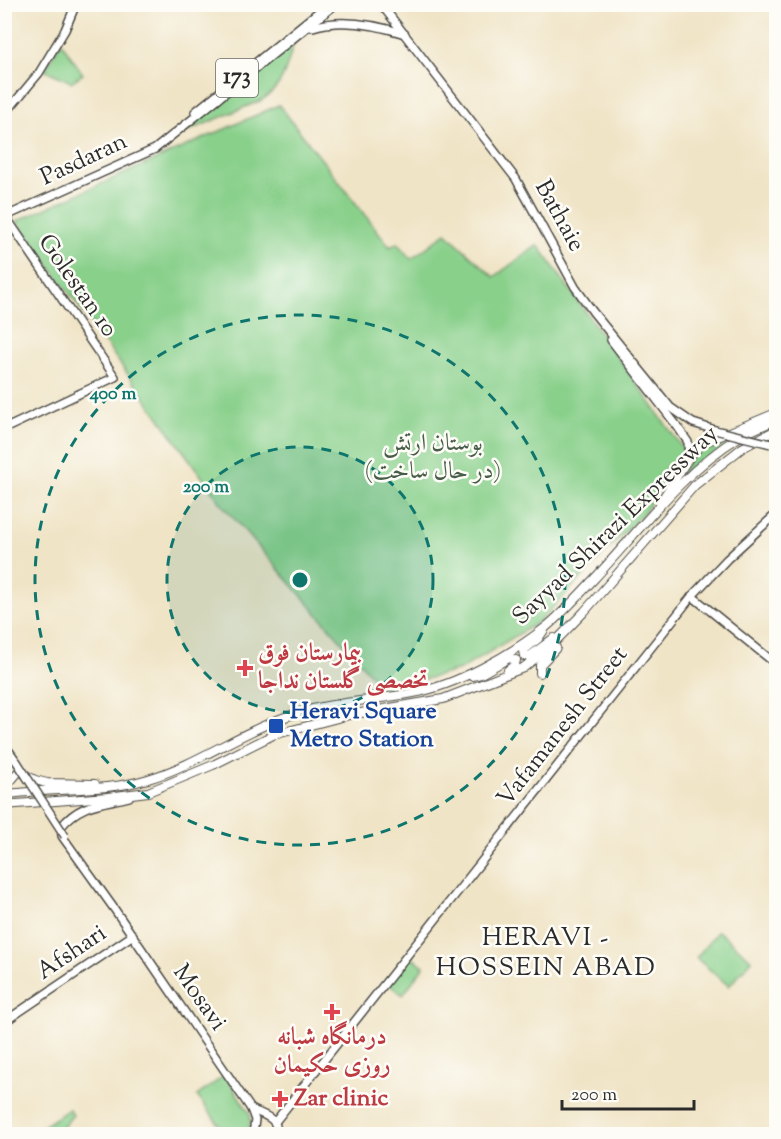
<svg xmlns="http://www.w3.org/2000/svg" width="781" height="1139" viewBox="0 0 781 1139" font-family="'Sorts Mill Goudy',Amiri,serif">
<rect width="100%" height="100%" fill="#fdfcf7"/>
<filter id="ink" filterUnits="userSpaceOnUse"><feTurbulence type="fractalNoise" baseFrequency=".0167" numOctaves="2"/><feDisplacementMap in="SourceGraphic" scale="12" xChannelSelector="R" yChannelSelector="G"/><feConvolveMatrix kernelMatrix="1 2 1 2 8 2 1 2 1" color-interpolation-filters="sRGB"/></filter>
<filter id="wash" filterUnits="userSpaceOnUse"><feTurbulence type="fractalNoise" baseFrequency=".008" numOctaves="4" result="noise"/><feDisplacementMap in="SourceGraphic" scale="24" xChannelSelector="R" yChannelSelector="G"/><feGaussianBlur stdDeviation="1.35" result="paint"/><feColorMatrix in="noise" values="0 0 0 0 0 0 0 0 0 0 0 0 0 0 0 0 0 1.4 0 .05"/><feComposite in="paint" operator="in"/></filter>
<g filter="url(#wash)">
<rect width="100%" height="100%" fill="#f0e4c6"/>
<g fill="#89d08b" stroke="#5a7e5b" stroke-width="1.5">
<path d="M295,40C286,66 286,84 262,100L176,136Z"/>
<polygon points="61,42 83,74 71,82 45,70"/>
<polygon points="279,105 390,247 397,243 411,259 446,233 494,277 538,245 684,450 646,510 540,621 460,670 384,690 223,506 17,221"/>
<polygon points="725,435 734,437 675,485 693,454 705,444 714,443"/>
<polygon points="718,931 752,960 729,986 696,958"/>
<polygon points="410,956 424,966 403,995 389,984"/>
<polygon points="225,1075 250,1114 250,1134 226,1134 197,1096"/>
<polygon points="69,1109 73,1115 57,1134 46,1134 41,1128"/>
</g>
</g>
<g filter="url(#ink)">
<g fill="none" stroke-linecap="round" stroke-linejoin="round">
<defs>
<g id="major">
<polyline points="381,4 516,179 575,287 593,312 670,407 693,423 715,430"/>
<path d="M313,27C341,18 377,25 405,34"/>
<polyline points="195,112 328,4"/>
<polyline points="4,115 39,73 65,30 76,4"/>
<polyline points="4,217 155,149 336,4"/>
<polyline points="611,340 677,426 688,442 689,457"/>
<polyline points="4,429 115,377 6,217"/>
<polyline points="692,596 776,664"/>
<polyline points="4,744 17,762"/>
<path d="M129,797C101,804 80,803 61,827L62,836L115,910L251,1109L255,1120L253,1134"/>
<polyline points="4,1022 133,935"/>
<path d="M251,1109C264,1116 278,1117 277,1134"/>
<polyline points="275,1122 692,596 727,559 776,514"/>
</g>
<g id="highway">
<polyline points="660,503 689,457 703,443 776,413"/>
<polyline points="544,630 538,639 523,651 524,656 530,656 554,638"/>
<polyline points="540,673 540,665 556,648"/>
<polyline points="472,676 481,674 509,658 516,660 515,665 508,670"/>
<polyline points="4,789 19,771 35,780 47,783 95,784"/>
<path d="M4,795C52,787 102,793 148,779C198,764 240,732 288,716C329,702 371,701 413,693C456,686 512,654 546,627C563,613 579,595 594,579C639,531 683,471 739,437C751,430 764,425 776,420"/>
<polyline points="4,805 107,797 148,792 213,765 273,735 349,715 443,699 523,668 550,647 584,612 695,485 742,448 776,430"/>
</g>
</defs>
<use href="#major" stroke="#494742" stroke-width="10"/>
<use href="#highway" stroke="#494742" stroke-width="10"/>
<use href="#major" stroke="#fff" stroke-width="7"/>
<use href="#highway" stroke="#fff" stroke-width="8"/>
<defs>
<g id="major-bridge">
<polyline points="715,430 771,444"/>
<polyline points="17,762 65,836"/>
</g>
</defs>
<use href="#major-bridge" stroke="#494742" stroke-width="10" stroke-linecap="butt"/>
<use href="#major-bridge" stroke="#fff" stroke-width="7"/>
</g>
</g>
<circle cx="300" cy="580" r="133" fill="#0f766e" fill-opacity=".12"/>
<g fill="none" stroke="#0f766e" stroke-width="3" stroke-dasharray="10 8">
<circle cx="300" cy="580" r="133"/>
<circle cx="300" cy="580" r="265"/>
</g>
<g fill="#e0444e" stroke="#fdfcf7" stroke-width="2">
<path d="M242 659h6v6h6v6h-6v6h-6v-6h-6v-6h6z"/>
<path d="M329 1003h6v6h6v6h-6v6h-6v-6h-6v-6h6z"/>
<path d="M277 1090h6v6h6v6h-6v6h-6v-6h-6v-6h6z"/>
</g>
<rect fill="#1a4fb4" stroke="#fdfcf7" stroke-width="2" x="268" y="718" width="16" height="16" rx="3"/>
<g text-anchor="middle" dominant-baseline="central" stroke-width="5" stroke-linejoin="round" paint-order="stroke">
<rect fill="#fdfcf7" stroke="#6a6a68" stroke-width="1.5" x="216" y="59" width="42" height="38" rx="4.5"/>
<g font-size="22" font-weight="bold" fill="#2b2b2b">
<text x="237" y="78">173</text>
</g>
<g font-size="24" fill="#2b2b2b" stroke="#fdfcf7">
<text transform="translate(84 160) rotate(-25)">Pasdaran</text>
<text transform="translate(559 216) rotate(61)">Bathaie</text>
<text transform="translate(77 286) rotate(55)">Golestan 10</text>
<text transform="translate(616 526) rotate(-44)">Sayyad Shirazi Expressway</text>
<text transform="translate(563 727) rotate(-52)">Vafamanesh Street</text>
<text transform="translate(72 953) rotate(-34)">Afshari</text>
<text transform="translate(199 998) rotate(55)">Mosavi</text>
</g>
<g font-size="24" fill="#475d48" stroke="#fdfcf7">
<text x="433" y="444">بوستان ارتش<tspan x="433" dy="28">(در حال ساخت)</tspan></text>
</g>
<g font-size="24" font-weight="bold" fill="#be3a42" stroke="#fdfcf7" text-anchor="start">
<text x="258" y="654">بیمارستان فوق<tspan x="258" dy="28">تخصصی گلستان نداجا</tspan></text>
<text x="332" y="1038" text-anchor="middle">درمانگاه شبانه<tspan x="332" dy="28">روزی حکیمان</tspan></text>
<text x="294" y="1099">Zar clinic</text>
</g>
<g font-size="24" font-weight="bold" fill="#164399" stroke="#fdfcf7" text-anchor="start">
<text x="290" y="712">Heravi Square<tspan x="290" dy="28">Metro Station</tspan></text>
</g>
<g font-size="26" letter-spacing="1.5" fill="#2b2b2b" stroke="#fdfcf7">
<text x="546" y="938">HERAVI -<tspan x="546" dy="30">HOSSEIN ABAD</tspan></text>
</g>
</g>
<circle cx="300" cy="580" r="9" fill="#0f766e" stroke="#fdfcf7" stroke-width="3"/>
<g font-size="18" text-anchor="middle" font-weight="bold" fill="#0f766e" stroke="#fdfcf7" stroke-width="5" stroke-linejoin="round" paint-order="stroke">
<text x="113" y="399">400 m</text>
<text x="206" y="492">200 m</text>
</g>
<rect width="781" height="1139" fill="none" stroke="#fdfcf7" stroke-width="24"/>
<path d="M562 1100v9h132v-9" fill="none" stroke="#2b2b2b" stroke-width="3"/>
<text x="571" y="1100" font-size="18" fill="#2b2b2b" stroke="#fdfcf7" stroke-width="4.5" paint-order="stroke">200 m</text>
</svg>
